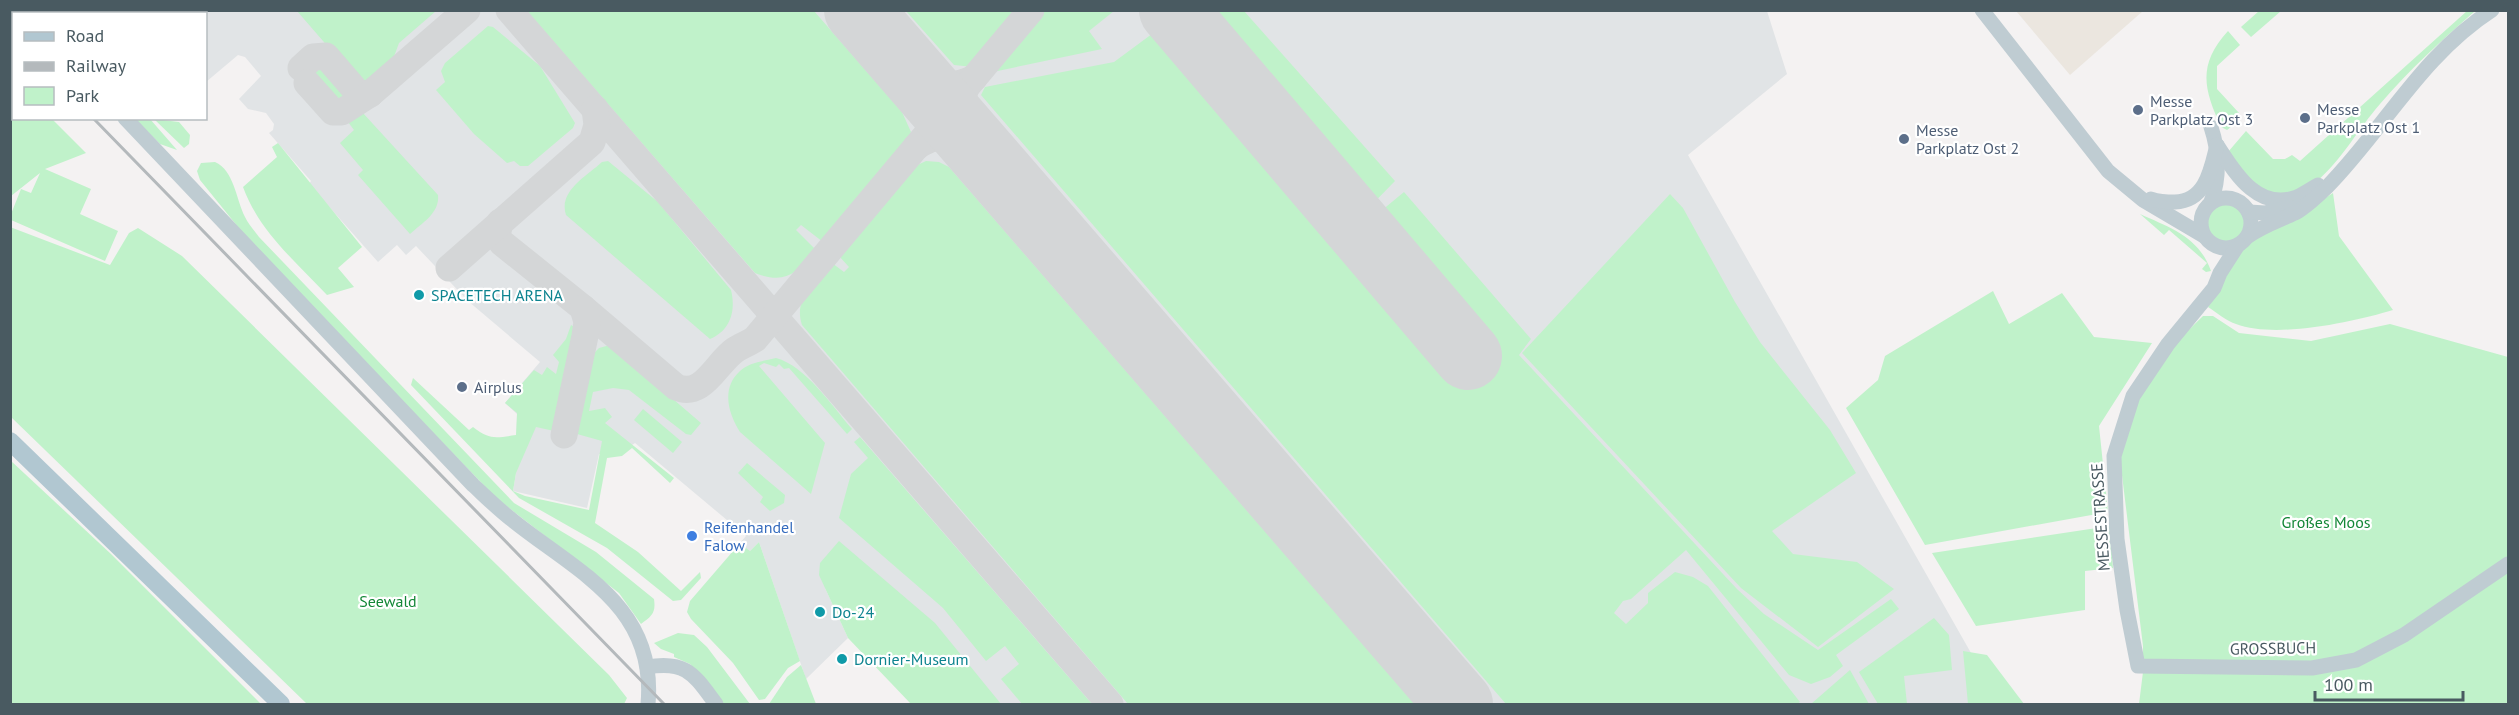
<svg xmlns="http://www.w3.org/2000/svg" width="2519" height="715" viewBox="0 0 2519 715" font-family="'PT Sans',sans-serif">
<rect width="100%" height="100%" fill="#f4f2f2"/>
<polygon fill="#ebe6df" points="2016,11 2143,11 2070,75"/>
<polygon fill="#e1e4e6" points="140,10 1767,11 1787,74 1688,155 2000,704 959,704 825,588 848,638 806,679 759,542 750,551 740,543 746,536 635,443 617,455 599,454 587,508 513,491 516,473 517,414 505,403 540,362 468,301 416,246 406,255 397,245 378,262 309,184 311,181 269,133 273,130 274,124 266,113 248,109 239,99 261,76 245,57 238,55 206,82 206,14 137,14"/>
<g fill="#c0f2ca">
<polygon points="297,11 436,11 399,43 392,62 363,87"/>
<path d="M527,11H814L902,112L911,132L904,147L823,242L801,225L796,230L816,250C797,273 786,285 755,273Z"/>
<polygon points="906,11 1020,11 973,67 954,65"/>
<polygon points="1040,11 1114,11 1089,31 1102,49 988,73"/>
<polygon points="1183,11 1244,11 1395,181 1352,225 1358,230 1404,192 1531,339 1519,355 1737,589 1764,614 1818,650 1891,599 1899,609 1836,655 1843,666 1830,677 1811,684 1789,675 1686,550 1631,599 1623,601 1614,613 1626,624 1648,603 1648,593 1675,572 1693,577 1708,586 1800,702 1797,704 1506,704 981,95 985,87 1114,62"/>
<polygon points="2259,11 2281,11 2251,37 2241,27"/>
<path d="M2467,11H2475C2442,40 2409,70 2380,104C2358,129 2342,160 2316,182C2306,191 2287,197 2273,194C2251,190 2241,168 2228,152L2246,131L2273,159H2285L2292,155L2300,161Z"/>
<polygon points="488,26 493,27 540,66 575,123 573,128 528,166 520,166 514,161 507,163 474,134 436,90 445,82 441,71 445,63"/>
<path d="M2228,31L2240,45L2217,66V89L2239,113V121L2227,130L2221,127C2204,89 2197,65 2228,31Z"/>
<polygon points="315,60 321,61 348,93 345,100 339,105 333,105 304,69"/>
<polygon points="11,75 13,79 14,118 52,119 86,153 45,169 91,189 80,214 118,231 105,261 11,220 11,214 21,189 31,193 40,173 11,196"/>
<path d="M353,111L362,112L438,195C440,213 422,223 410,234L358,175L363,170L340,143L354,130L348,122L347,116Z"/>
<polygon points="135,119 150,119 177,150 160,144"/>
<polygon points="154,119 179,122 190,135 189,144 184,148"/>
<path d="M278,143L362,247L338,268L354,287L327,295C295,261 259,231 243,187L277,157L272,147Z"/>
<path d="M608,161L658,202L731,290C736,310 731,330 710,339L566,215C558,191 587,176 602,162Z"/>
<path d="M926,161L939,162L949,167L1414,703L1128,704L802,325C793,299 815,281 832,263L844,272L849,267L838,255L911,168Z"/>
<path d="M215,162C234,170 236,199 245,217C248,224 254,230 259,237L514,503L596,552L654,599C656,613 652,616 641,624L619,593L496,498L255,248L200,180L197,171L201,163Z"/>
<path d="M2333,193L2339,236L2393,310C2353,322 2276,339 2236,324C2227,321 2217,313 2208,307L2237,256L2262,232L2299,215Z"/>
<polygon points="1670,194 1683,208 1735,302 1760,342 1830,430 1856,473 1772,531 1793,554 1857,562 1894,589 1818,647 1741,588 1522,353"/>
<circle cx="2226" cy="223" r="20"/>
<path d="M2140,214C2171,228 2199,237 2211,271L2206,272L2202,269L2207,263L2169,230L2164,235Z"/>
<polygon points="10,227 110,265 129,233 138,228 182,256 609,675 627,698 624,704 307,704 11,417"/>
<polygon points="1993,291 2009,324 2062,293 2094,337 2152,343 2099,426 2108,512 1925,545 1846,408 1878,380 1885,356"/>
<polygon points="2203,316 2213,316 2239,333 2311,341 2390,324 2508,357 2508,704 2139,704 2143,672 2143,646 2120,459 2139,399 2170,348"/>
<path d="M571,325L576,328L554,431L536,427L516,473L513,491L525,496L589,510L602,441L577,434L594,353L599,348L610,345L701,423L691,435L686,434L629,390L613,388L593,392L589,411L605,408L612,417L605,423L674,478L670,483L632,448L622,456L607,458L595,523L638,552L681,591L700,572L701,578L681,600L673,601L607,548L519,498L411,385L413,378L469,430L473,427C490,440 495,438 516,435L517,413L505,403L534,370L542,375L547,367L556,374L559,362L553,355L566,339Z"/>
<path d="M776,358C806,366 832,406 852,429L847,434L789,368L784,369L779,364L776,367L764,363L759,366L825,443L811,494L740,432C728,413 721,388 740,371C749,362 765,361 776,358Z"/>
<polygon points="643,409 682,442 673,453 634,420"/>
<polygon points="860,437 1092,704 1022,704 1001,679 1019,664 1005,646 986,661 943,608 839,518 851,474 868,458 854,442"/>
<polygon points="10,460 111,554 261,704 11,704"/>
<polygon points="747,463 785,495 784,503 770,511 760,502 763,497 738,473"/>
<polygon points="2110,526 2113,568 2085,571 2085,610 1976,626 1932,553"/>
<polygon points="839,541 935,623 1001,704 911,704 848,638 819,575 820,563"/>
<polygon points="759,542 800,661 788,668 765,699 759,700 733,663 691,619 687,612 690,601 740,543 750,551"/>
<polygon points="1934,618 1949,635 1952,670 1904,676 1907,704 1878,704 1859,672"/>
<polygon points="678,633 694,635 707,647 750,704 723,704 690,664 674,657 674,654 661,649 654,643"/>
<polygon points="1963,651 1987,655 2024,704 1968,704"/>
<polygon points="801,665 816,704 769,704 787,677"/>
<polygon points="1850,670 1869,704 1811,704"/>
</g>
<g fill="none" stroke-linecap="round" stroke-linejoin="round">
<g stroke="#d4d6d7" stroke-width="27">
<polyline points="509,10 1110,704"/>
<polyline points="301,68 313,57 326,56 358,93 361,95 370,94"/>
<path d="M912,72C934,85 950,90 974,78"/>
<polyline points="307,83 333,112 342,112 370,94 467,10"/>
<path d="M916,147C938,131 958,134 979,150C961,125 957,116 966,87"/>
<path d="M500,222L497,236L502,243L583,308L676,387C703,399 716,363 735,350C741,346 749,343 755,339L1031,10"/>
<polyline points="449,268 592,142 597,125 595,109"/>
<polyline points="564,435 585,336 587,322 583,308"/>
</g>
<g stroke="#d4d6d7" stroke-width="68">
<polyline points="858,10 1459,704"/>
<polyline points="1173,10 1468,356"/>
</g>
<g stroke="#bfccd2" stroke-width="15">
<polyline points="18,10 21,14"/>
<polyline points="1982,10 2108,171 2143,200 2204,236"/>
<path d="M125,118L473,485C486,497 498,509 511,519C575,571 657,605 648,704"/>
<path d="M2211,127C2219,151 2220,178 2211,202"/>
<path d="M2217,145C2234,171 2257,212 2297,197C2304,194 2311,189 2318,185"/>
<circle cx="2226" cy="223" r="25"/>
<path d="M2151,199C2160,202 2166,202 2175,202C2206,201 2211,169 2217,145"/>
<polyline points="2249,212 2265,213 2289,207"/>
<path d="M2247,237C2262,226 2278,221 2295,213C2303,209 2320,194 2327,187C2384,129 2421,56 2492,10"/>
<polyline points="2238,245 2220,273 2214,288 2168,344 2133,396 2114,456 2117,539 2127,610 2138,666 2312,668 2356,660 2404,635 2508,564"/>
<path d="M647,667C687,660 694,675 716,704"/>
</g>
<polyline stroke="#b1c7d1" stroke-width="18" points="10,441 281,704"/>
<g stroke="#b4b9bc" stroke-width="3">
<polyline points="10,45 14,48"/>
<polyline points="93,118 664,704"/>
</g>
</g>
<g fill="#5c6f8a" stroke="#fff" stroke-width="2">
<circle cx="2138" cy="110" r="6"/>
<circle cx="2305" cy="118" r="6"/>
<circle cx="1904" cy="139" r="6"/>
<circle cx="462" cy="387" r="6"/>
</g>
<g fill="#0f9aa8" stroke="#fff" stroke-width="2">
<circle cx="419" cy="295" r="6"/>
<circle cx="820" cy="612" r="6"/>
<circle cx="842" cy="659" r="6"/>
</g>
<circle fill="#3f7fe0" stroke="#fff" stroke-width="2" cx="692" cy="536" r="6"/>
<g text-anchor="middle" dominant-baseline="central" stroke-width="4.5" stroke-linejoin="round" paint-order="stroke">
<g font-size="16" fill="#4e5e75" stroke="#fff" text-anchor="start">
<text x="2150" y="101">Messe<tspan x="2150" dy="18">Parkplatz Ost 3</tspan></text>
<text x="2317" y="109">Messe<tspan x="2317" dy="18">Parkplatz Ost 1</tspan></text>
<text x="1916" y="130">Messe<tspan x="1916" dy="18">Parkplatz Ost 2</tspan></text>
<text x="474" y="387">Airplus</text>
</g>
<g font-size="16" fill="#0d838f" stroke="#fff" text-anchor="start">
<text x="431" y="295">SPACETECH ARENA</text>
<text x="832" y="612">Do-24</text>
<text x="854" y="659">Dornier-Museum</text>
</g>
<g font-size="16" fill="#495a61" stroke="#fff">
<text transform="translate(2100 517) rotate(-94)">MESSESTRASSE</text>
<text transform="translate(2273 648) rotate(-1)">GROSSBUCH</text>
</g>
<g font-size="16" fill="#148737" stroke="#fff">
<text x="2326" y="522">Großes Moos</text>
<text x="388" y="601">Seewald</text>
</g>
<g font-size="16" fill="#366cbe" stroke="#fff" text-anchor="start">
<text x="704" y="527">Reifenhandel<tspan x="704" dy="18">Falow</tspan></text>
</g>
</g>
<rect width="2519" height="715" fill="none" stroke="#495a61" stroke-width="24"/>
<rect x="12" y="12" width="195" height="108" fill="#ffffff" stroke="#b6bdc0" stroke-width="1.5"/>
<rect x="24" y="32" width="30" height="9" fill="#b1c7d1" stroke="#b6bdc0" stroke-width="1.5"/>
<text x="66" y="42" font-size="18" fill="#495a61">Road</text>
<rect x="24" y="62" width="30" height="9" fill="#b4b9bc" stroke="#b6bdc0" stroke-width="1.5"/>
<text x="66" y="72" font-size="18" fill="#495a61">Railway</text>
<rect x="24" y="87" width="30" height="18" fill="#c0f2ca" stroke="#b6bdc0" stroke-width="1.5"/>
<text x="66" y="102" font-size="18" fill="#495a61">Park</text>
<path d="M2315 691v9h148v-9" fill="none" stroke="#495a61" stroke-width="3"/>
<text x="2324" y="691" font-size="18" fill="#495a61" stroke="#ffffff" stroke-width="4.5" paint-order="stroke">100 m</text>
</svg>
